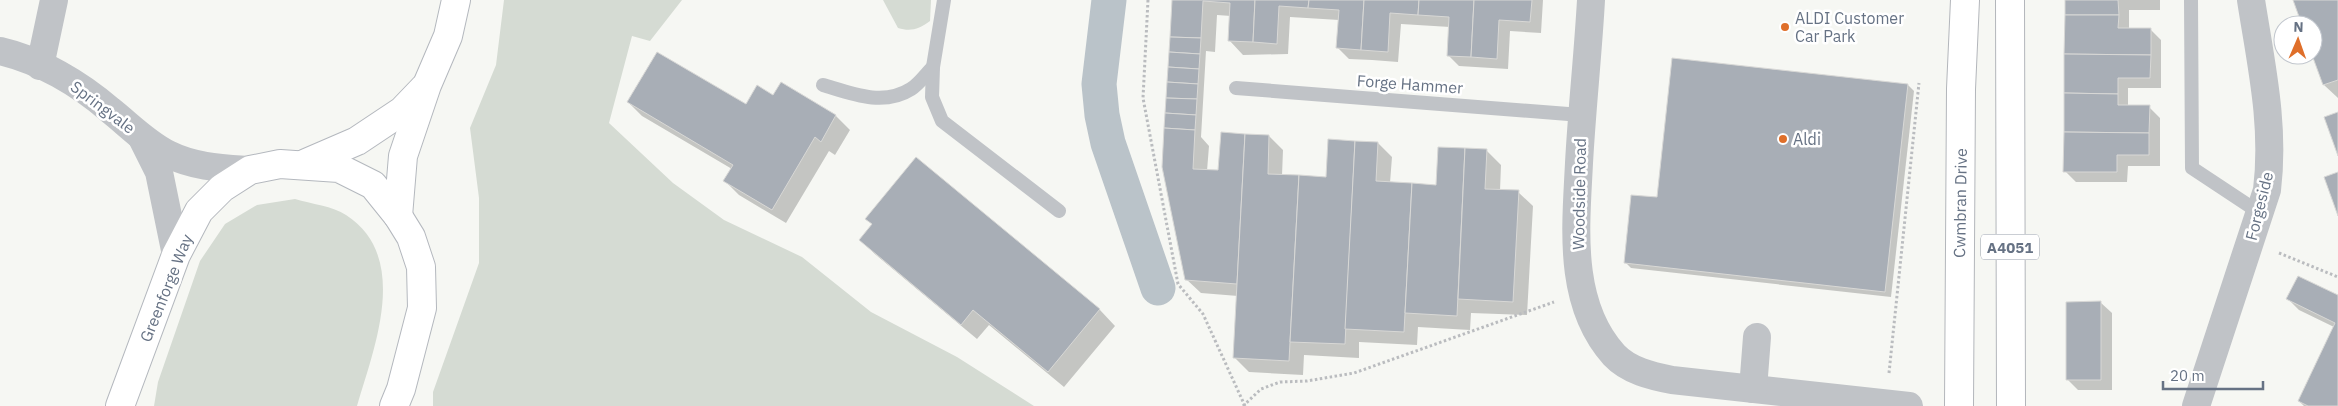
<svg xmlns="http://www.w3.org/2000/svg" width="2338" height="406" viewBox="0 0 2338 406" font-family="'IBM Plex Sans',sans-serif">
<rect width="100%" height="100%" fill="#f6f7f3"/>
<g fill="#d5dbd3">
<polygon points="504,0 682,0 650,41 632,36 609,123 673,183 724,220 802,257 871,312 957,357 1034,406 433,406 433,392 479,263 479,198 470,128 496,65"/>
<path d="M883,0H931L930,21C919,29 911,32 898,28Z"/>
<path d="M295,199C311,204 333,206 346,215C411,257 374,348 357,406H154L158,382L200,261L225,224L257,205Z"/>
</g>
<g fill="#0003">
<polygon points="1173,0 1543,0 1541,33 1510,31 1508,69 1459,66 1448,55 1450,27 1401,24 1398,62 1372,60 1349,59 1338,48 1339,20 1290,17 1288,54 1243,55 1229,40 1231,16 1217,15 1215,52 1206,51 1201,137 1209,146 1207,171 1220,172 1269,136 1283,150 1282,176 1327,178 1378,143 1392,157 1390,183 1438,186 1440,148 1487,151 1501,165 1500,191 1518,192 1533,206 1527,315 1471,313 1470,330 1418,327 1417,345 1359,342 1359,358 1304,355 1303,375 1249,372 1235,358 1238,296 1201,293 1186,279"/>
<polygon points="2066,0 2160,0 2160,10 2129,10 2129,29 2150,29 2161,40 2161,88 2128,88 2128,106 2149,107 2160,118 2160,166 2128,166 2127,182 2076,182 2065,171"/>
<polygon points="2294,0 2338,0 2338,98 2324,85 2313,53 2313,25 2303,25"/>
<polygon points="781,84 836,116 850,130 835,155 829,151 786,223 739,195 725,181 732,169 642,116 628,102 746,106 774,97"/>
<polygon points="1908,85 1914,91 1891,297 1631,268 1625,262"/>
<polygon points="916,158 1100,310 1115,326 1064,387 989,325 977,339 876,255 860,240 873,225 866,218"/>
<polygon points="2338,297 2338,406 2304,406 2299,401 2334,327 2299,310 2288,299"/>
<polygon points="2100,302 2112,313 2112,390 2078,390 2067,379"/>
</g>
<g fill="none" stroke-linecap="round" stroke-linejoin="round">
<polyline stroke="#bac3c9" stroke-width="35" points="1109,0 1099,84 1102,115 1108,143 1158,288"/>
</g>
<g fill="#a8aeb6" stroke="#d8d8d6">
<polygon points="1172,0 1255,0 1253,42 1228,41 1230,3 1203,1 1201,38 1170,37"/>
<polygon points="1255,0 1309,0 1308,8 1279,6 1277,44 1253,42"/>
<polygon points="1309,0 1364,0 1361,50 1336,48 1339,10 1308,8"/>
<polygon points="1364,0 1419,0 1418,15 1390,13 1388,52 1361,50"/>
<polygon points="1419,0 1474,0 1471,57 1447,56 1449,17 1418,15"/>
<polygon points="1474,0 1532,0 1530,22 1499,20 1497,59 1471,57"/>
<polygon points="2065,0 2118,0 2119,15 2065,15"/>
<polygon points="2293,0 2338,0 2338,80 2323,85 2312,55 2313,25 2302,25"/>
<polygon points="2065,15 2119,15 2118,28 2151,28 2151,55 2064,54"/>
<polygon points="1170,37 1201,38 1200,54 1169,52"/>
<polygon points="657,52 746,104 757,85 773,95 781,82 836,115 821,142 815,137 772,210 723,181 733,165 627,102"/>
<polygon points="1169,52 1200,54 1199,69 1168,67"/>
<polygon points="2064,54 2151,55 2150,78 2118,78 2118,94 2064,93"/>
<polygon points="1672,58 1908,84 1885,292 1624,263 1631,195 1657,197"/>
<polygon points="1168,67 1199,69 1198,84 1167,82"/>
<polygon points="1167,82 1198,84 1197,99 1166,98"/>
<polygon points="2064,93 2118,94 2118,105 2150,105 2149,133 2064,132"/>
<polygon points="1166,98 1197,99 1196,115 1165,113"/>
<polygon points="2338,112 2338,156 2324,117"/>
<polygon points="1165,113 1196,115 1195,130 1164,128"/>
<polygon points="1164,128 1195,130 1193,169 1218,170 1221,132 1245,134 1237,284 1185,280 1162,167"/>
<polygon points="2064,132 2149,133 2149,155 2117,155 2117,172 2063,172"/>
<polygon points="1245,134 1269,135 1268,174 1299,175 1289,361 1233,358"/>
<polygon points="1328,139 1355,141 1345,344 1290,342 1299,175 1326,177"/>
<polygon points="1355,141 1378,142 1376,181 1412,183 1404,332 1345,329"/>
<polygon points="1438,147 1465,148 1457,316 1405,313 1412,183 1436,185"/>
<polygon points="1465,148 1487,149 1485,189 1519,190 1513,302 1458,299"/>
<polygon points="916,157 1100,309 1048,372 973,310 961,325 859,240 872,224 865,219"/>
<polygon points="2338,172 2338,216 2324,177"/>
<polygon points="2298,276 2338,295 2338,406 2308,406 2298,401 2335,323 2286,299"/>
<polygon points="2101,301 2101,380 2066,380 2066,302"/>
</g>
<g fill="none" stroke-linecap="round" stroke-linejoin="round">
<defs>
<g id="secondary">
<polyline points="306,163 357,141 402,111 424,88"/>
<polyline points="398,216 403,156 427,85 448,36 456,0"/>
<polyline points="120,406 176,255 199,211 222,188 250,170 280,164 339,168 373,185 398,216 411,237 421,267 422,308 401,389 394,406"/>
</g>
<g id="primary">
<polyline points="2010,0 2011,406"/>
<polyline points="1959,406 1961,89 1965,0"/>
</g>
</defs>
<use href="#secondary" stroke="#b4b8be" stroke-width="30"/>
<use href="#primary" stroke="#b3b6bb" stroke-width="30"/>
<g stroke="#babcbf" stroke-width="3" stroke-dasharray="2.5 2.5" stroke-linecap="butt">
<polyline points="1148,0 1143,98 1178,284 1203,314 1245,406"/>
<polyline points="2279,253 2338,277"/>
<polyline points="1889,373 1919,83"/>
<polyline points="1243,406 1261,389 1280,382 1307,381 1354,373 1554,302"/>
</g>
<g stroke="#c0c3c7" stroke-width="14">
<polyline points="944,0 933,67 932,97 942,121 1059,211"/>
<polyline points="2191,0 2192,168 2260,213"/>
<path d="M823,85C850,93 883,107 911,89C919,84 926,74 933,67"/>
<polyline points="1236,88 1581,115"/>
</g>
<g stroke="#c0c3c7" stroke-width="28">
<path d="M1591,0C1588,54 1582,108 1579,163C1576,226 1567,303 1614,355C1629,371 1652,376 1672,380L1909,406"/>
<path d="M0,51C40,60 80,84 110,110C129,125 146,143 168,154C194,167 221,168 250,170"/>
<polyline points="40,66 54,0"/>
<polyline points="142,138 159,172 176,255"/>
<polyline points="1753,389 1757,337"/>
<path d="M2196,406L2267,190C2275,125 2261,64 2251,0"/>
</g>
<use href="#secondary" stroke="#fff" stroke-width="28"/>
<use href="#primary" stroke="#fff" stroke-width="28"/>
</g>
<g fill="#df6f2a" stroke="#fff" stroke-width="2">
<circle cx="1785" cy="27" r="5"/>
<circle cx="1783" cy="139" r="5"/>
</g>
<g text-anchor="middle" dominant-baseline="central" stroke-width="5" stroke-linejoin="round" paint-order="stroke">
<rect fill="#fff" stroke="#949ca9" stroke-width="1" x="1981" y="234.5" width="58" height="25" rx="4"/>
<g font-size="15" font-weight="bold" fill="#667284">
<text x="2010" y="247">A4051</text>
</g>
<g font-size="16" fill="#667284" stroke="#fff" text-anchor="start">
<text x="1795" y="18">ALDI Customer<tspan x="1795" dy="18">Car Park</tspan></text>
<text x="1793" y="139">Aldi</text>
</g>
<g font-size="16" fill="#667284" stroke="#fff">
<text transform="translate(1410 84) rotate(4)">Forge Hammer</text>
<text transform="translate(103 107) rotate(37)">Springvale</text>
<text transform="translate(1579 194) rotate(-89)">Woodside Road</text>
<text transform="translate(1960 203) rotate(-89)">Cwmbran Drive</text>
<text transform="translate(2259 206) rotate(-76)">Forgeside</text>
<text transform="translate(166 288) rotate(-68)">Greenforge Way</text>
</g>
</g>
<g transform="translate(2298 40) rotate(2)"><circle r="24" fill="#ffffff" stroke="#c2c7ce"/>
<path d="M0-4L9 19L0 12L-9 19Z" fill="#df6f2a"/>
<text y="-8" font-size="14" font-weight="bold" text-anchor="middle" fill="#667284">N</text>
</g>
<path d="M2163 381v8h100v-8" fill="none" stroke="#667284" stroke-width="2.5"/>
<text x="2170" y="381" font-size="15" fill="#667284" stroke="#ffffff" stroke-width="4" paint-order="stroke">20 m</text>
</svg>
